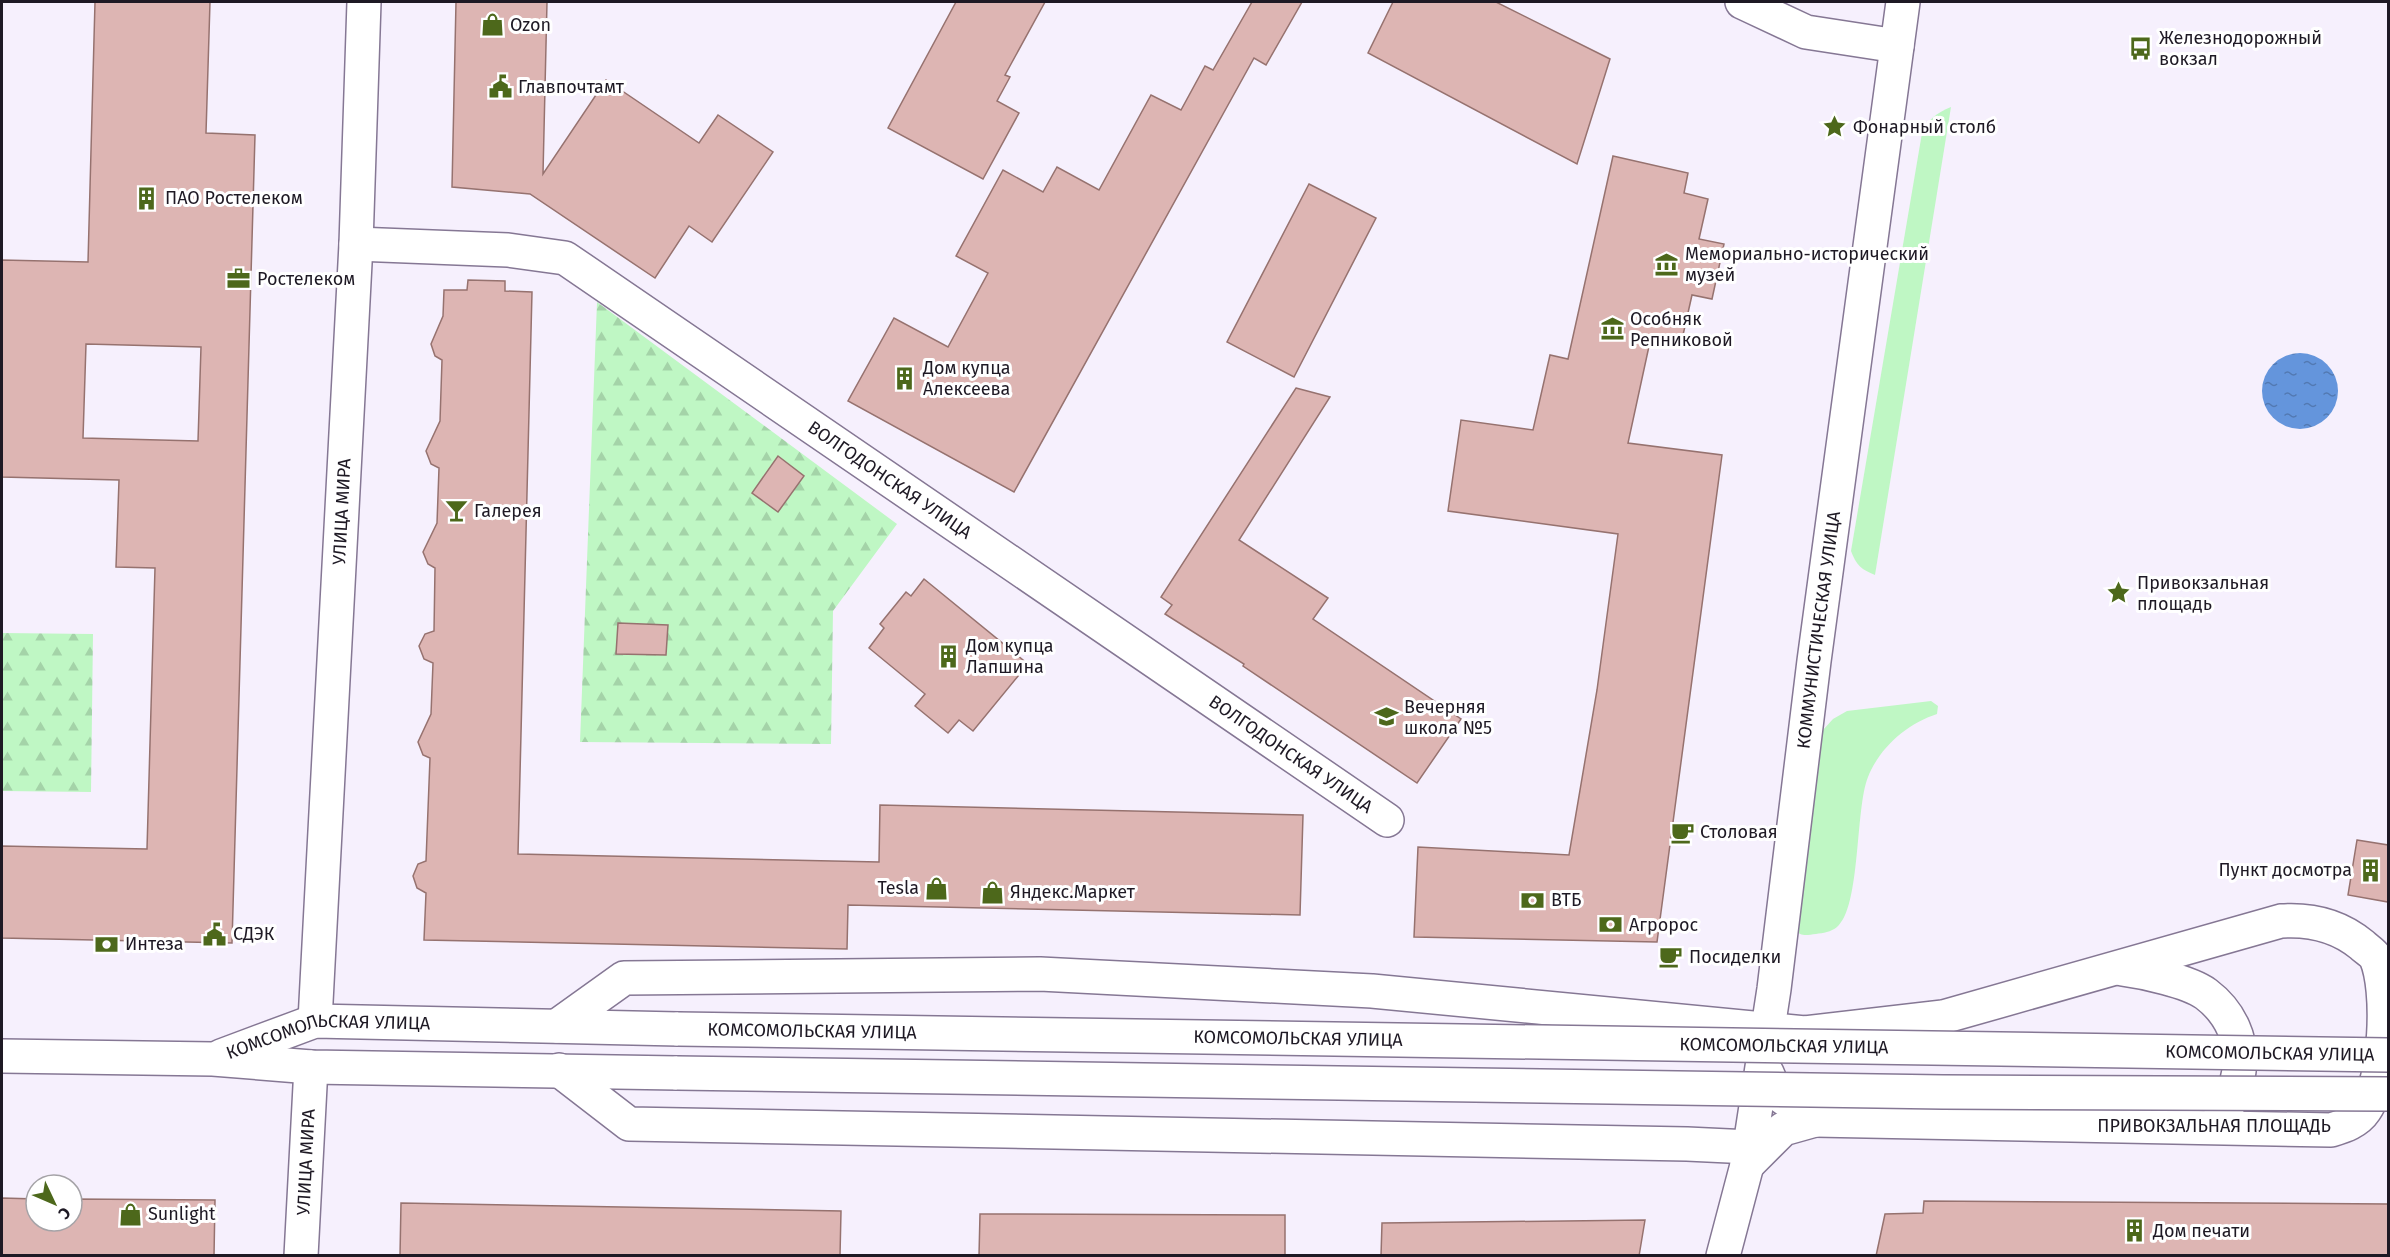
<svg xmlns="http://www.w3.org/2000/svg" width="2390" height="1257" viewBox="0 0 2390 1257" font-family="'Fira Sans',sans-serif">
<defs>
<pattern id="forest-firs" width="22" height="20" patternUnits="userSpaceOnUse" patternTransform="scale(1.5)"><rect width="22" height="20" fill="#bff7c4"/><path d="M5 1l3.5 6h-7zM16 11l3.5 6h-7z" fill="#a4d3a8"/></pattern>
<pattern id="water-ripples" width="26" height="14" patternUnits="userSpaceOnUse" patternTransform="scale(1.5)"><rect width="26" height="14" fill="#6495dc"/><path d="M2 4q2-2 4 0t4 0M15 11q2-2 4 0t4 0" fill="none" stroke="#5279b2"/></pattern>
</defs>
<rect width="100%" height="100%" fill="#f6f0fd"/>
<g fill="#bff7c4">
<path d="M1951,107L1875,575C1862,570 1856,565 1851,551L1922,133C1929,119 1936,113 1951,107Z"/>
<path d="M1931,701L1938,706L1937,714C1907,724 1880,747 1868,777C1855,809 1861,907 1837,927C1831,932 1823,933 1816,934C1807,935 1801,937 1795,930L1823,730L1833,719L1847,711Z"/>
</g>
<g fill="url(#forest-firs)">
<polygon points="597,302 897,524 833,611 831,744 580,742"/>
<polygon points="2,633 93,634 91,792 2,791"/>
</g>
<circle fill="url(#water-ripples)" cx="2300" cy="391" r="38"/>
<g fill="#ddb5b3" stroke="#96726f" stroke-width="1.5" fill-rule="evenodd">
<path d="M95,2H210L206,133L255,135L232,943L2,938V846L147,849L155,568L116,567L119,480L2,477V260L88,262ZM86,344L201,347L198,441L83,438Z"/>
<polygon points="456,2 547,2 543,174 606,80 699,143 718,115 773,152 712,242 689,226 655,278 530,194 452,187"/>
<polygon points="956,2 1045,2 1005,75 1010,77 997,101 1019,113 983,179 888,128"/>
<polygon points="1252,2 1302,2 1266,65 1254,58 1014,492 848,401 894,318 948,347 988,273 956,256 1003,170 1043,192 1057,167 1099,190 1151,95 1181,110 1205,66 1213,70"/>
<polygon points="1393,2 1496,2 1610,59 1577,164 1368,53"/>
<polygon points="1613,156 1688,173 1684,193 1708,199 1699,239 1724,244 1712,299 1692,295 1681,344 1651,337 1628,443 1722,455 1657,942 1414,937 1418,847 1569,855 1597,690 1618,534 1448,511 1461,420 1533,430 1550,355 1568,359"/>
<polygon points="1309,184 1376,218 1294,377 1227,342"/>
<polygon points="468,280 505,281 505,291 532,292 518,854 879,862 880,805 1303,815 1300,915 848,905 847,949 424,940 426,893 417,888 413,876 418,864 426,861 430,758 423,755 418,742 431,714 433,663 424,659 419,646 425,634 434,631 435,568 428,564 423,552 437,523 439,468 431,464 426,451 440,421 442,360 435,356 431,344 443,316 444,290 467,290"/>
<polygon points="1296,388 1330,397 1239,540 1328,598 1313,619 1461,719 1417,783 1243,666 1244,664 1165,614 1172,605 1161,597"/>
<polygon points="778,456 804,476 778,512 752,493"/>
<polygon points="924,579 1028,664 973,731 959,720 948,733 915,706 925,694 869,648 884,628 880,624 906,592 911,596"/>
<polygon points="618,623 668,625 666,655 616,654"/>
<polygon points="2357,840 2388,845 2388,902 2348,895"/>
<polygon points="2,1198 36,1199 36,1221 72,1221 72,1199 215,1200 214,1256 2,1256"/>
<polygon points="1924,1201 2388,1204 2388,1256 1876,1256 1885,1214 1923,1213"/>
<polygon points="401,1203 841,1211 840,1256 400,1256"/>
<polygon points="980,1214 1285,1215 1285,1256 979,1256"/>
<polygon points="1645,1220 1639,1256 1381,1256 1382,1223"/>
</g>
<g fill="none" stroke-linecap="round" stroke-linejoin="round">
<defs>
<g id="street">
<path id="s1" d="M356,244L508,250L565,258L1387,820"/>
<path d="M2122,969C2144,972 2188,981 2206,994C2230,1012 2244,1041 2239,1071C2237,1084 2230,1107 2220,1117"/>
<path d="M557,1026L624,978L1040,974L1372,991L1805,1033L1943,1017L2281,921C2311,919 2338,925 2362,945C2366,949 2373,953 2376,958C2390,990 2386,1079 2365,1110C2357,1122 2344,1126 2331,1130L1815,1120L1775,1092L1767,1073"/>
<polyline points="559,1070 629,1124 1687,1144 1750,1147"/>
<polyline points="1747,1165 1783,1129 1815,1120"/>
</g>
<g id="secondary">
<polyline points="1742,2 1806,32 1897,46"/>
<path id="s2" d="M315,1021L356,244L364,2"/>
<path id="s3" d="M301,1256L311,1067"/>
<path id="s4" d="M1723,1256L1747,1165L1774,989L1814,661L1903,2"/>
</g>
<g id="primary">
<polyline points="2,1056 213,1059 311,1067 677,1073"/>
<path id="s5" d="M221,1056L315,1021L678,1029"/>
</g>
</defs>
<use href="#street" stroke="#857794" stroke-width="36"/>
<use href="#secondary" stroke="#857794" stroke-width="36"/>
<use href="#primary" stroke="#857794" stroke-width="36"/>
<use href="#street" stroke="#fff" stroke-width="33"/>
<use href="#secondary" stroke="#fff" stroke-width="33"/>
<use href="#primary" stroke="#fff" stroke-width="33"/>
<defs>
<g id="primary-bridge">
<path id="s6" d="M678,1029L2388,1055"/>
<polyline points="677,1073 1943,1092 2388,1094"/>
</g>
</defs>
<use href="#primary-bridge" stroke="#857794" stroke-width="36" stroke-linecap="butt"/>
<use href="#primary-bridge" stroke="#fff" stroke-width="33"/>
</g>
<defs>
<symbol id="shop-bare" viewBox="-9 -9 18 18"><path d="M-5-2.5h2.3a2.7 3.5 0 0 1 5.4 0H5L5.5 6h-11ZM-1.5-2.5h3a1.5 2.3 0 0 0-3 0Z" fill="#4d681b" stroke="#fff" stroke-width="2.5" paint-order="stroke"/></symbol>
<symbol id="bus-bare" viewBox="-9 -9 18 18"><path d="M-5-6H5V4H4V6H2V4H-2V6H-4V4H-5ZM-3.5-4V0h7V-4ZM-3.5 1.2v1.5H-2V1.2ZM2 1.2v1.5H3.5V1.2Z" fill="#4d681b" stroke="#fff" stroke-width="2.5" paint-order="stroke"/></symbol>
<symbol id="civic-bare" viewBox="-9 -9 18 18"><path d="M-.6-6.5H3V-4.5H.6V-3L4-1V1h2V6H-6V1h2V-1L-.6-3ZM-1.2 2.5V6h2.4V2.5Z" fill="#4d681b" stroke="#fff" stroke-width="2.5" paint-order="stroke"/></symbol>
<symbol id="sight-bare" viewBox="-9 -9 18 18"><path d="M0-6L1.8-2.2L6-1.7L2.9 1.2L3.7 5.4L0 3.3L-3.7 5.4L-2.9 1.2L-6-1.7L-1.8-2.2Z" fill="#4d681b" stroke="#fff" stroke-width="2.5" paint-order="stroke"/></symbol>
<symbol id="building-bare" viewBox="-9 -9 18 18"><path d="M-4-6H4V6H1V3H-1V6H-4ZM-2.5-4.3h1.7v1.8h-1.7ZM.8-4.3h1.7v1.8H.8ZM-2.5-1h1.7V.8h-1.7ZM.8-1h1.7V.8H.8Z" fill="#4d681b" stroke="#fff" stroke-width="2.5" paint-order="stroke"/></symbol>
<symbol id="museum-bare" viewBox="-9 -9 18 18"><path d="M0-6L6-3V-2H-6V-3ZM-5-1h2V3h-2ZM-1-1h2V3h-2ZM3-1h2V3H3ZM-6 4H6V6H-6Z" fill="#4d681b" stroke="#fff" stroke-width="2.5" paint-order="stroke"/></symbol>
<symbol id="office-bare" viewBox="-9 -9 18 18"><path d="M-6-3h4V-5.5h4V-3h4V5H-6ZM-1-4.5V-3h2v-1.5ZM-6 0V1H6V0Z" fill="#4d681b" stroke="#fff" stroke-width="2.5" paint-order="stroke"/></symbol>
<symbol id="bar-bare" viewBox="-9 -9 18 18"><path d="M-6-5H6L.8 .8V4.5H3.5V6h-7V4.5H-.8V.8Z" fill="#4d681b" stroke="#fff" stroke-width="2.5" paint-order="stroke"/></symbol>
<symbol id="school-bare" viewBox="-9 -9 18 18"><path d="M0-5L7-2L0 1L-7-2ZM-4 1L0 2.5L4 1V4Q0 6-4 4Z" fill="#4d681b" stroke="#fff" stroke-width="2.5" paint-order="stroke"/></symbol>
<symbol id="cafe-bare" viewBox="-9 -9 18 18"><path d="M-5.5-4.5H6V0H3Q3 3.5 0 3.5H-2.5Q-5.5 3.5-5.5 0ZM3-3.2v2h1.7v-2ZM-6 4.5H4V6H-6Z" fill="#4d681b" stroke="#fff" stroke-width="2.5" paint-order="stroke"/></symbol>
<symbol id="bank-bare" viewBox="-9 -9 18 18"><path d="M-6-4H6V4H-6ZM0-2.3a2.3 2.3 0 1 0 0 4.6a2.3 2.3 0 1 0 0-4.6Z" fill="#4d681b" stroke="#fff" stroke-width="2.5" paint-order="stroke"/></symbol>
</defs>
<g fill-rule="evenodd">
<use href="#shop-bare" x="476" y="8" width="33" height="33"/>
<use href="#bus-bare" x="2124" y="32" width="33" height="33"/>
<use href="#civic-bare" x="484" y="70" width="33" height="33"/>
<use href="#sight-bare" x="1818" y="110" width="33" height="33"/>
<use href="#building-bare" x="130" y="182" width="33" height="33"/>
<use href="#museum-bare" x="1650" y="248" width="33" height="33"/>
<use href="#office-bare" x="222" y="262" width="33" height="33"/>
<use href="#museum-bare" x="1596" y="312" width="33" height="33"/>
<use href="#building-bare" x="888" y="362" width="33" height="33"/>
<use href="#bar-bare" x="440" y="494" width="33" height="33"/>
<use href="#sight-bare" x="2102" y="576" width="33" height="33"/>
<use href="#building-bare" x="932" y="640" width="33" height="33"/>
<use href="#school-bare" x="1370" y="700" width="33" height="33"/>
<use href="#cafe-bare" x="1666" y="816" width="33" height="33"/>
<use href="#building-bare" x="2354" y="854" width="33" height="33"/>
<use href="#shop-bare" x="920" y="872" width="33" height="33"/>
<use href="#shop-bare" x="976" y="876" width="33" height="33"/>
<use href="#bank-bare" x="1516" y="884" width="33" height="33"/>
<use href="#bank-bare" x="1594" y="908" width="33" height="33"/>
<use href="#civic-bare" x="198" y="918" width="33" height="33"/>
<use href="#bank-bare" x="90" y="928" width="33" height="33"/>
<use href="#cafe-bare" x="1654" y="940" width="33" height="33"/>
<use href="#shop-bare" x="114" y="1198" width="33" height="33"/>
<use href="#building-bare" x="2118" y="1214" width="33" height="33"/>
</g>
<g text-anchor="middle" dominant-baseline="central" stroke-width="6" stroke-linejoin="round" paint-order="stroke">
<g font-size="18" fill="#1e1924" stroke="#fff" text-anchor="start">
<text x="510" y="25">Ozon</text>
<text x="2159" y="38">Железнодорожный<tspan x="2159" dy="21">вокзал</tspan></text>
<text x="518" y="87">Главпочтамт</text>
<text x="1853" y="127">Фонарный столб</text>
<text x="165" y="198">ПАО Ростелеком</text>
<text x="1685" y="254">Мемориально-исторический<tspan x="1685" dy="21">музей</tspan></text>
<text x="257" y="279">Ростелеком</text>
<text x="1630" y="319">Особняк<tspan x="1630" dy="21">Репниковой</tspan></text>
<text x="923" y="368">Дом купца<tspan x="923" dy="21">Алексеева</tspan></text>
<text x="474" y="511">Галерея</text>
<text x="2137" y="583">Привокзальная<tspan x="2137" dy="21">площадь</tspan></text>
<text x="966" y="646">Дом купца<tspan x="966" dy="21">Лапшина</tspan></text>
<text x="1404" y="707">Вечерняя<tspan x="1404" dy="21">школа №5</tspan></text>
<text x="1700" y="832">Столовая</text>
<text x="2352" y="870" text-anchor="end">Пункт досмотра</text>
<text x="919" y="888" text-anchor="end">Tesla</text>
<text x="1010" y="892">Яндекс.Маркет</text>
<text x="1551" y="900">ВТБ</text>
<text x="1629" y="925">Агророс</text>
<text x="233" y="934">СДЭК</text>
<text x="125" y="944">Интеза</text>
<text x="1689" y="957">Посиделки</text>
<text x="148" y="1214">Sunlight</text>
<text x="2153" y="1231">Дом печати</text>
</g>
<g font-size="18" fill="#1e1924" stroke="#fff">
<text stroke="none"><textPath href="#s1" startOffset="603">ВОЛГОДОНСКАЯ УЛИЦА</textPath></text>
<text stroke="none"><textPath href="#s2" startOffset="510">УЛИЦА МИРА</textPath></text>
<text stroke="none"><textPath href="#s4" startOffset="634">КОММУНИСТИЧЕСКАЯ УЛИЦА</textPath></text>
<text stroke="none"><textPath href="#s1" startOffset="1089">ВОЛГОДОНСКАЯ УЛИЦА</textPath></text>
<text stroke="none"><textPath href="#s6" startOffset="134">КОМСОМОЛЬСКАЯ УЛИЦА</textPath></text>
<text stroke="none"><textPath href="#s6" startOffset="620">КОМСОМОЛЬСКАЯ УЛИЦА</textPath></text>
<text stroke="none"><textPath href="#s5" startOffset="111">КОМСОМОЛЬСКАЯ УЛИЦА</textPath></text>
<text stroke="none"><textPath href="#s6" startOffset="1106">КОМСОМОЛЬСКАЯ УЛИЦА</textPath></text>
<text stroke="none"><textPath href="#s6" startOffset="1592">КОМСОМОЛЬСКАЯ УЛИЦА</textPath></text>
<text x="2214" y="1126">ПРИВОКЗАЛЬНАЯ ПЛОЩАДЬ</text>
<text stroke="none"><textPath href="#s3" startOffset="94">УЛИЦА МИРА</textPath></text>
</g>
</g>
<rect width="2390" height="1257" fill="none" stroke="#1e1924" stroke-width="6"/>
<g transform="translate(54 1203) rotate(134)"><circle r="28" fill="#ffffff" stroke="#a5a3a7" stroke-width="1.5"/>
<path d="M0-4.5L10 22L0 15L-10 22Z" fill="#4d681b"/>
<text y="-9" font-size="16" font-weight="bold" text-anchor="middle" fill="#1e1924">С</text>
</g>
</svg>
